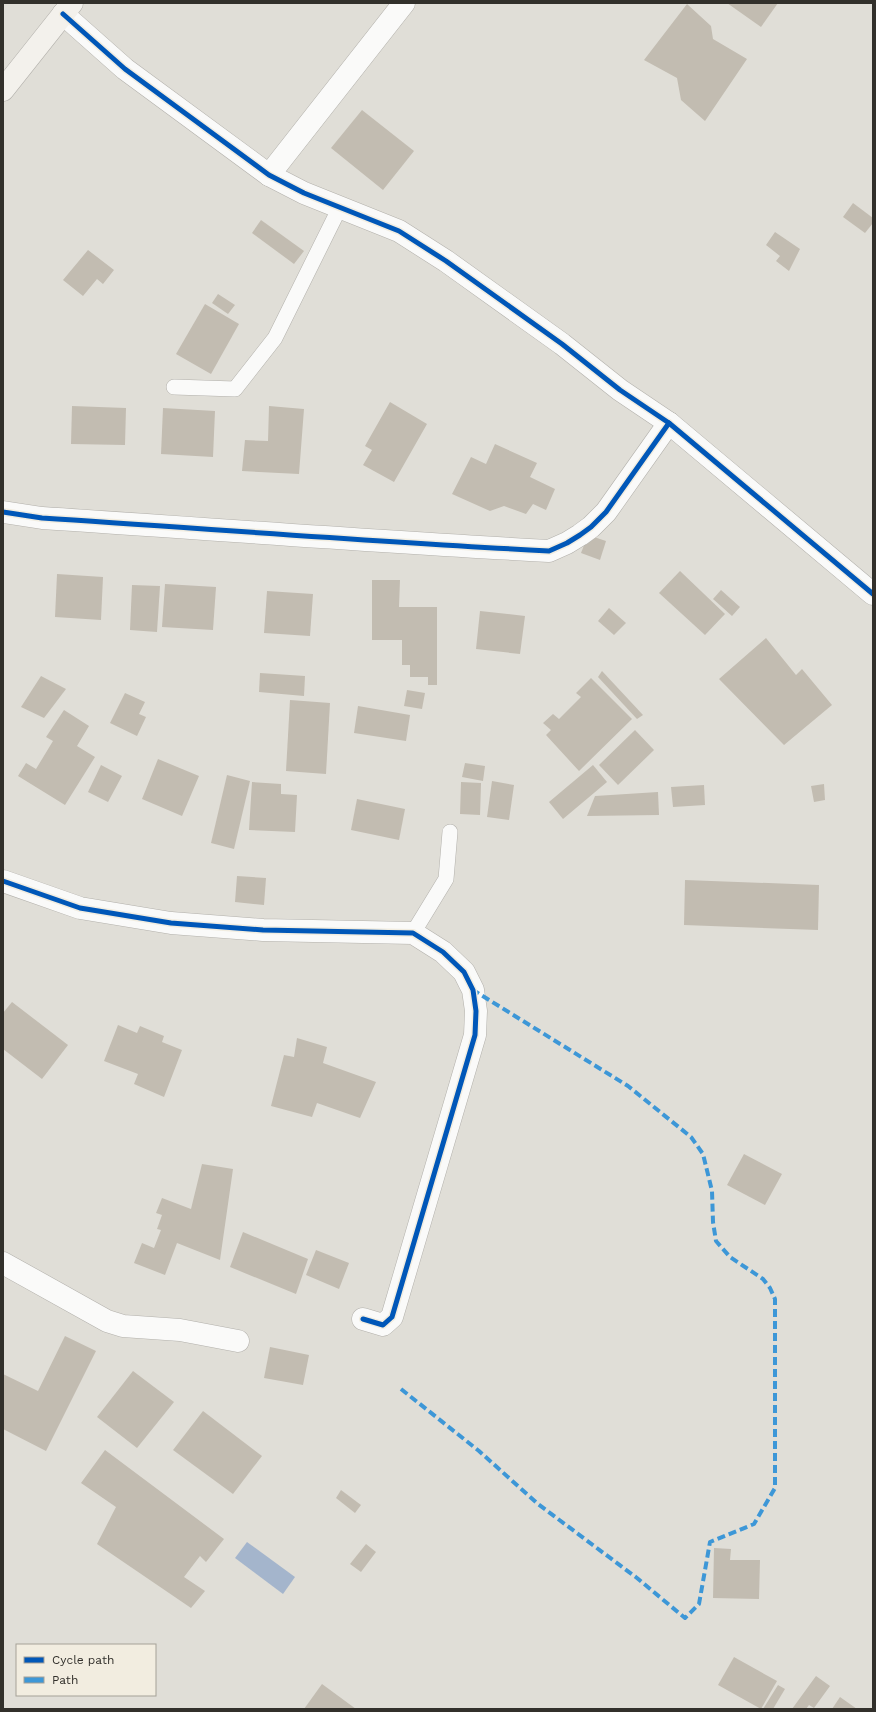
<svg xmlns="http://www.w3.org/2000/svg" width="876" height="1712" viewBox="0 0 876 1712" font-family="'Work Sans',sans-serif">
<rect width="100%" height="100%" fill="#e0ded7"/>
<polygon fill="#a4b5cc" points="247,1542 295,1577 283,1594 235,1558"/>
<g fill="#c2bcb1">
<polygon points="727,3 778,3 761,27"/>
<polygon points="687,4 711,26 713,39 747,59 705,121 681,100 677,78 644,60"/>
<polygon points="362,110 414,151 383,190 331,148"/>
<polygon points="853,203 873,218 873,223 865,233 843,217"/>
<polygon points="261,220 304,251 294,264 252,233"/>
<polygon points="775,232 800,249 789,271 776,261 780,256 766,245"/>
<polygon points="88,250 114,270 103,284 97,279 83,296 63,280"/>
<polygon points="218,294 235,305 228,314 212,303"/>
<polygon points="205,304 239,324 211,374 176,354"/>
<polygon points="390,402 427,424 394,482 363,465 372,450 365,446"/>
<polygon points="72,406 126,408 125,445 71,444"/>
<polygon points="269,406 304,409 299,474 242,471 245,440 268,441"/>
<polygon points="163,408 215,411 213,457 161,454"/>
<polygon points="495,444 537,463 530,477 555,489 546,510 533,504 526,514 504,506 490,511 452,494 471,457 486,464"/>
<polygon points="588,535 606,541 600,560 581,553"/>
<polygon points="680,571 725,614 705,635 659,593"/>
<polygon points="57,574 103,577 101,620 55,617"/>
<polygon points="372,580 400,580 399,607 437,607 437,685 428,685 428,677 410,677 410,665 402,665 402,640 372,640"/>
<polygon points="165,584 216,587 213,630 162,627"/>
<polygon points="132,585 160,586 157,632 130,630"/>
<polygon points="721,590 740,607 732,616 713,599"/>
<polygon points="267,591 313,594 310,636 264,633"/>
<polygon points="609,608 626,623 614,635 598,621"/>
<polygon points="480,611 525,616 520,654 476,649"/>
<polygon points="766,638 796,675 802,669 832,705 784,745 719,679"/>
<polygon points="602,671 643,715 637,719 598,677"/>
<polygon points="260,673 305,676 304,696 259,692"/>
<polygon points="41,676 66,689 44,718 21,707"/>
<polygon points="591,678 632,719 579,771 546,735 551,730 543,723 553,714 559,719 581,697 576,693"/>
<polygon points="407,690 425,693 422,709 404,706"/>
<polygon points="125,693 145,702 139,714 146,717 137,736 110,723"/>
<polygon points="290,700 330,703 326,774 286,771"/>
<polygon points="358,706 410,715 406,741 354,733"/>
<polygon points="64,710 89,726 77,746 95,757 65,805 18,776 26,763 36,769 53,741 46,737"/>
<polygon points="635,730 654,750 618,785 599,765"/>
<polygon points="158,759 199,776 182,816 142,799"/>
<polygon points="465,763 485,766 483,781 462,777"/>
<polygon points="101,765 122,776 108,802 88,792"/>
<polygon points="593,765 607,782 563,819 549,802"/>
<polygon points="227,775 250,781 234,849 211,843"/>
<polygon points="492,781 514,785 509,820 487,817"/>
<polygon points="252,782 281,784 281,794 297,795 295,832 249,830"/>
<polygon points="461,782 481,783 480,815 460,814"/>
<polygon points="824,784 825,800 814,802 811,786"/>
<polygon points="704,785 705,805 673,807 671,787"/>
<polygon points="658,792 659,815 587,816 595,796"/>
<polygon points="357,799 405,809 399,840 351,830"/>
<polygon points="237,876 266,878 264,905 235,902"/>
<polygon points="685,880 819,885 818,930 684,925"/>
<polygon points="12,1002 68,1045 42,1079 3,1049 3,1013"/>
<polygon points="118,1025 137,1033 140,1026 164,1036 162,1042 182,1050 164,1097 134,1084 138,1074 104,1061"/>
<polygon points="297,1038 327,1047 323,1063 376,1082 360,1118 317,1103 312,1117 271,1106 284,1055 294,1057"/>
<polygon points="744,1154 782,1174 765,1205 727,1185"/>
<polygon points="202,1164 233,1169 220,1260 177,1243 165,1275 134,1263 142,1243 154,1248 161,1230 157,1229 162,1215 156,1213 162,1198 191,1209"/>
<polygon points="243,1232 308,1259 296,1294 230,1267"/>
<polygon points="316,1250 349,1263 339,1289 306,1275"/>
<polygon points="65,1336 96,1351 46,1451 3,1429 3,1374 38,1391"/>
<polygon points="270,1347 309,1355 303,1385 264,1378"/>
<polygon points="133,1371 174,1402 137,1448 97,1417"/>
<polygon points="203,1411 262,1456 233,1494 173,1450"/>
<polygon points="105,1450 224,1539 206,1562 200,1556 184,1577 205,1591 191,1608 97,1544 116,1507 81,1483"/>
<polygon points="341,1490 361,1505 355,1513 336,1498"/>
<polygon points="366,1544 376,1552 361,1572 350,1564"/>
<polygon points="714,1548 731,1549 730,1560 760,1560 759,1599 713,1598"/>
<polygon points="734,1657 777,1681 761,1709 718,1685"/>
<polygon points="816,1676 830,1686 814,1708 809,1705 806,1709 792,1709"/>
<polygon points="322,1684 356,1709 304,1709"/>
<polygon points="778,1685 785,1689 773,1709 763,1709"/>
<polygon points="840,1697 857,1709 832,1709"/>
</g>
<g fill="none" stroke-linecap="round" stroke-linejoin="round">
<defs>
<g id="lane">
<polyline points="174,387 235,389 275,338 340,207"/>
<polyline points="413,933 446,879 450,832"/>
</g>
<g id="street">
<polyline points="63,14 125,69 269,175 304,193 399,231 446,261 562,344 620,390 669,423 873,594"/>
<polyline points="269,175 404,3"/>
<path d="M3,512L42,518C211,529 380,542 549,551L567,543L580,535L591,527L606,512L669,423"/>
<polyline points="3,881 80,908 171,923 263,930 413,933 443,952 464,972 473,990 476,1011 475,1035 392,1317 383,1325 363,1319"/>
<polyline points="3,1263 107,1321 123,1326 180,1330 238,1341"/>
</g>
<polyline id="secondary" points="3,90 72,3"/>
</defs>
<use href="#lane" stroke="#b2b0ab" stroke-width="16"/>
<use href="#street" stroke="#b2b0ab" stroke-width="23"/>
<use href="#secondary" stroke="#b2b0ab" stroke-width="23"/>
<use href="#lane" stroke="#fafaf9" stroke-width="15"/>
<use href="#street" stroke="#fafaf9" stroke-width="22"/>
<use href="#secondary" stroke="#f3f1ec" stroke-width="22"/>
<polyline stroke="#3d97d7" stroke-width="4" stroke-dasharray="8 4" stroke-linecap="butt" points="401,1389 479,1451 538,1504 637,1578 685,1618 699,1604 710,1542 754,1524 775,1488 775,1299 770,1288 763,1279 730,1257 716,1241 713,1222 712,1191 703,1154 691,1137 628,1086 473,990"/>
<defs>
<g id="cycleway">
<polyline points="63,14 125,69 269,175 304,193 399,231 446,261 562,344 620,390 669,423 873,594"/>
<path d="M3,512L42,518C211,529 380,542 549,551L567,543L580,535L591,527L606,512L669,423"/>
<polyline points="3,881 80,908 171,923 263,930 413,933 443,952 464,972 473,990 476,1011 475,1035 392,1317 383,1325 363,1319"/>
</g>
</defs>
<use href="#cycleway" stroke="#f2ede0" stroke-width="8"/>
<use href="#cycleway" stroke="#0057b8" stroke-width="5"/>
</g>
<rect width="876" height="1712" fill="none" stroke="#32302b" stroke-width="8"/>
<rect x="16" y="1644" width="140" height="52" fill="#f2ede0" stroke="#a5a198"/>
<rect x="24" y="1657" width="20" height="6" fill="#0057b8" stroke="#a5a198"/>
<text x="52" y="1664" font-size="12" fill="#32302b">Cycle path</text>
<rect x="24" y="1677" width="20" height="6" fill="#3d97d7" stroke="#a5a198"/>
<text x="52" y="1684" font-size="12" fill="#32302b">Path</text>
</svg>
